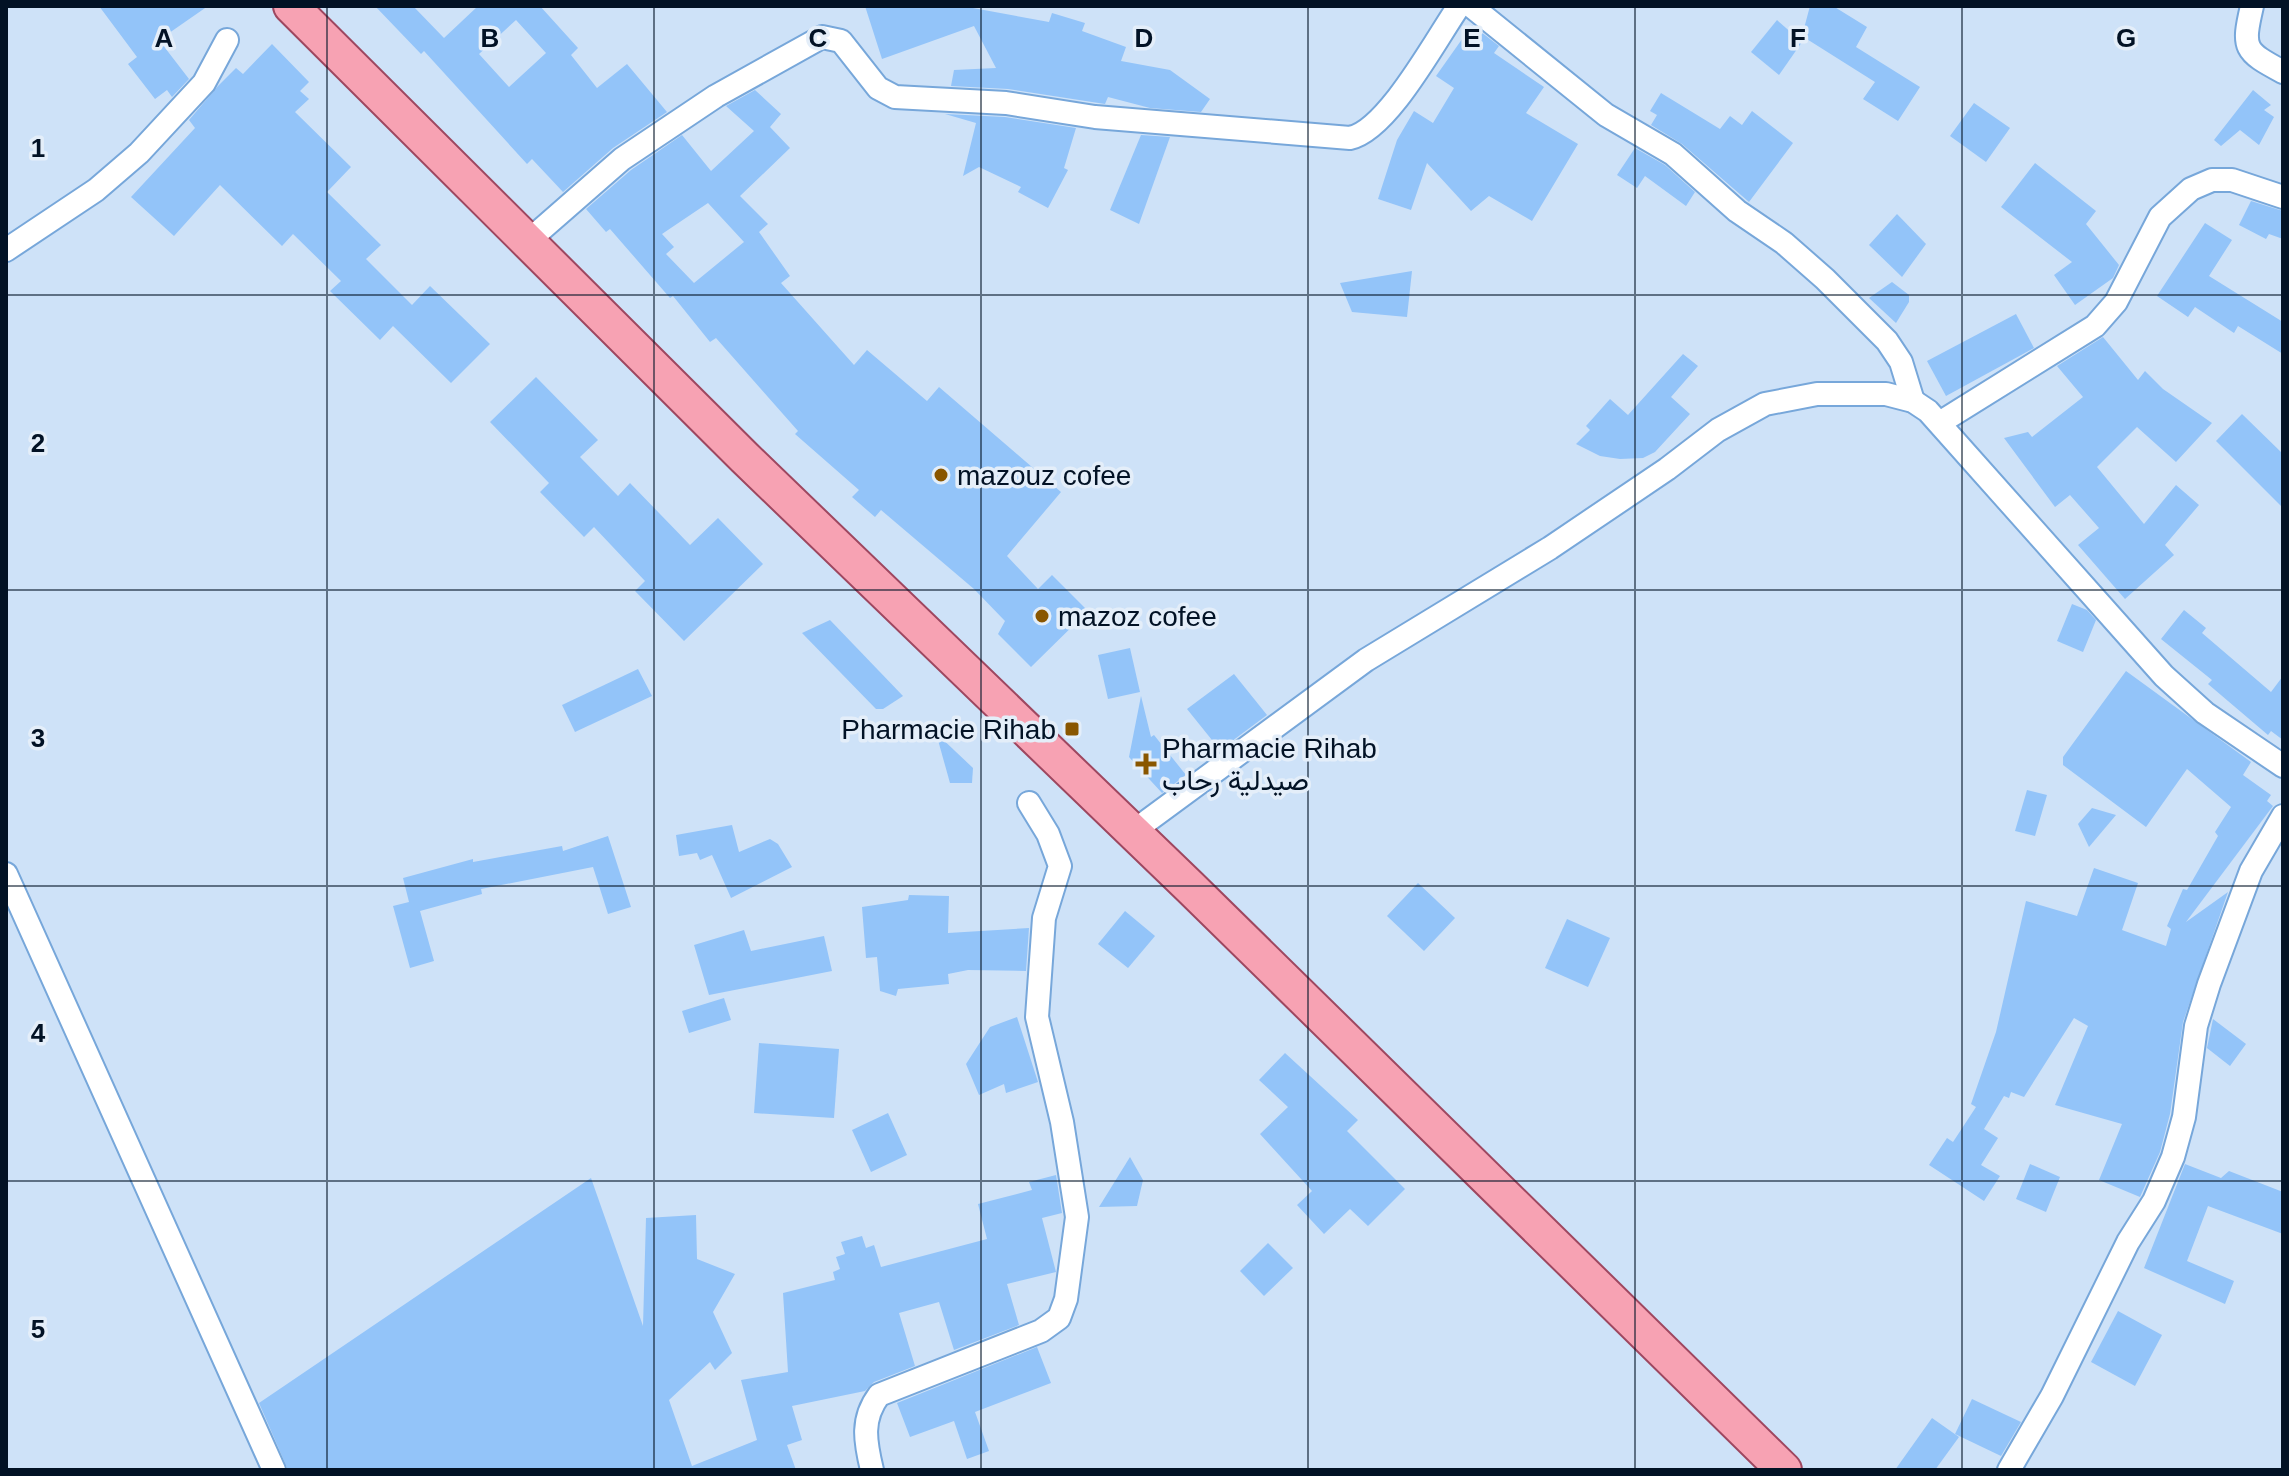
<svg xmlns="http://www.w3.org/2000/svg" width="2289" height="1476" viewBox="0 0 2289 1476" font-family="Helvetica,Vazirmatn,sans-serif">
<rect width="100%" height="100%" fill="#cee2f8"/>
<g fill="#93c4f9" fill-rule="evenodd">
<polygon points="99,6 208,6 159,40 189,79 172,97 167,90 155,99 128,64 137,57"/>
<path d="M375,6H413L444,38L478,6H540L578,48L571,55L597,88L627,64L667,112L613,148L563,192L532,159L527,164L424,51L421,54ZM516,20L546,53L509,87L479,54Z"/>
<polygon points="865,6 962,6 1049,22 1052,13 1085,23 1082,31 1126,47 1121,61 1170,70 1210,99 1201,112 1150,108 1108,97 1105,104 1008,89 951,86 954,70 996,68 974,26 882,59"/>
<polygon points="1810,6 1833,6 1867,27 1856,47 1920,87 1898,121 1863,99 1875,82 1802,36"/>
<polygon points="1777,20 1802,42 1779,75 1751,52"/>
<polygon points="1472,25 1499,46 1494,53 1544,87 1526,113 1578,144 1532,221 1489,196 1471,211 1427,163 1411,210 1378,199 1397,140 1414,111 1433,123 1454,88 1436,76"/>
<polygon points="272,44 309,82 300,91 309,99 295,112 351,167 327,192 381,245 366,259 412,305 430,286 490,344 451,383 393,326 380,340 330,291 341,281 293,234 282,246 220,185 174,236 131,197 195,128 189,120 218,86 236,68 243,74"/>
<path d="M755,90L781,114L770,127L790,148L740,196L768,224L759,232L790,276L781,283L854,365L867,350L927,401L939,387L1061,492L1007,556L1038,589L1052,575L1088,611L1031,667L998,634L1005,621L974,589L881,510L875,517L852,497L859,490L795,434L798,431L716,338L710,342L673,296L670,298L610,229L606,232L586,209L631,170L682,135L711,171L754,131L726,106ZM708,203L744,242L694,283L666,254L674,247L662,234Z"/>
<polygon points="2253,90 2271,105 2264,110 2274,117 2259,145 2240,130 2221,146 2214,140"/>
<polygon points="1661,93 1720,129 1730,116 1742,125 1752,111 1793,143 1749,202 1682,144 1651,125 1657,115 1650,111"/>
<polygon points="1974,103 2010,128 1986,162 1950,136"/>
<polygon points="945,114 1005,117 1076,128 1064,168 1068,170 1048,208 1018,192 1021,187 979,167 963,176 976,123"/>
<polygon points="1141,135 1170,137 1139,224 1110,210"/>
<polygon points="1635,148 1665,165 1695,192 1686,206 1645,176 1637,188 1617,175"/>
<polygon points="2035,163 2096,211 2086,224 2119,265 2113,278 2075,305 2054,275 2072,262 2001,207"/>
<polygon points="2251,201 2283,211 2283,239 2269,234 2266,239 2239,225"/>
<polygon points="1897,214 1926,244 1902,277 1869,245"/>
<polygon points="2205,223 2232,240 2209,276 2283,322 2283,354 2238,326 2234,333 2195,307 2188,317 2157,296"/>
<polygon points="1412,271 1407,317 1352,312 1340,283"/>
<polygon points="1892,282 1909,295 1909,302 1896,323 1869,298"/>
<polygon points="2016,314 2034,348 1946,396 1927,361"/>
<polygon points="2103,337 2138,380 2145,371 2163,389 2212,423 2176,462 2137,427 2097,467 2144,524 2176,485 2199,505 2165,545 2174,555 2125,599 2078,545 2099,528 2070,495 2055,507 2004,438 2028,432 2032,437 2083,397 2057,366"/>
<polygon points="1683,354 1698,366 1671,397 1690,414 1655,452 1643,458 1620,459 1600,456 1576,444 1590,430 1586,426 1610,399 1628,415"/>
<polygon points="536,377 598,440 580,457 618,496 630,483 690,545 718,518 763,564 684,641 635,591 645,581 594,527 584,537 540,492 549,483 490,422"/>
<polygon points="2242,414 2283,454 2283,508 2216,441"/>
<polygon points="2072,604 2087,610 2096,620 2083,652 2057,641"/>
<polygon points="2184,610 2206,628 2202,633 2271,692 2283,676 2283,740 2271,731 2268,735 2208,684 2212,680 2161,639"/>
<polygon points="830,620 903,696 883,709 876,709 802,633"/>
<polygon points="1130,648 1140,692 1108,699 1098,655"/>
<polygon points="638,669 652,696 575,732 562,705"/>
<polygon points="2126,671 2251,762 2243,775 2271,795 2267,801 2273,806 2186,922 2228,892 2183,1022 2170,1114 2160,1152 2140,1197 2099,1180 2122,1124 2055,1105 2088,1026 2074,1018 2024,1097 2011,1092 2009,1098 2004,1096 1984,1129 1998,1138 1981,1165 2000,1176 1984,1201 1929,1165 1947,1138 1953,1142 1976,1107 1971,1104 1996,1032 2026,901 2077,916 2094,868 2138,883 2122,930 2166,946 2171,929 2167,926 2183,889 2187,890 2218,836 2215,832 2231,807 2187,769 2146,827 2063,765 2063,757"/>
<polygon points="1234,674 1267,715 1220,750 1187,709"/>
<polygon points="1141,696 1151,737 1154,735 1186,775 1162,793 1129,757"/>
<polygon points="936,733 973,768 972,783 950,783"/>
<polygon points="2027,790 2047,795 2035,836 2015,831"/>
<polygon points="2092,808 2116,815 2089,847 2078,824"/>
<polygon points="732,825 739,852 770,839 778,844 792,867 731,898 712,855 700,860 697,853 679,856 676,835"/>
<polygon points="608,836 631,907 608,914 593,867 481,889 482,894 420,911 434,961 410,968 393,906 409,902 403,878 473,859 473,862 562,846 563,851"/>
<polygon points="1418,883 1455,918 1424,951 1387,916"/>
<polygon points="909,895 949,896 948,933 1029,928 1026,971 968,970 948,974 949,984 898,989 896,996 880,991 877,957 866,958 862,907 908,900"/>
<polygon points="1125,911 1155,936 1128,968 1098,944"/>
<polygon points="1567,919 1610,938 1588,987 1545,968"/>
<polygon points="744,930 751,951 824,936 832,971 709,995 694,945"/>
<polygon points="724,998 731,1020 689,1033 682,1011"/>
<polygon points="1017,1017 1038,1082 1006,1093 1004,1084 979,1095 966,1064 990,1027"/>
<polygon points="2213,1019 2246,1044 2230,1066 2207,1048"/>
<polygon points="759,1043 839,1049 834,1118 754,1113"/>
<polygon points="1285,1053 1358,1120 1347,1131 1405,1189 1368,1226 1350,1209 1324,1234 1297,1205 1312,1191 1260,1134 1288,1107 1259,1080"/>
<polygon points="888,1113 907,1155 871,1172 852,1130"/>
<polygon points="1130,1157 1143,1180 1137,1206 1099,1207"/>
<polygon points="2030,1164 2060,1177 2046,1212 2016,1199"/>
<polygon points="2185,1164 2221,1178 2229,1171 2283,1192 2283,1234 2208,1206 2187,1261 2234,1281 2225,1304 2144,1268"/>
<polygon points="1056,1175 1062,1213 1042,1218 1056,1272 1007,1284 1019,1325 954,1350 939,1302 899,1313 915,1366 874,1382 865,1391 792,1406 802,1440 787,1445 796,1470 288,1470 259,1403 591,1178 643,1326 646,1218 696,1215 697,1259 735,1274 713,1312 732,1353 715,1370 710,1362 669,1400 692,1466 757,1440 741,1380 788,1372 783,1293 835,1280 833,1272 840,1269 836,1257 845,1254 841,1242 862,1236 866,1248 874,1245 881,1267 987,1239 978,1204 1032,1190 1029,1182"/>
<polygon points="1268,1243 1293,1268 1264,1296 1240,1271"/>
<polygon points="2118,1311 2162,1335 2135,1386 2091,1362"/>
<polygon points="1037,1347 1051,1383 975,1412 989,1451 967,1459 954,1421 910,1437 897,1403"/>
<polygon points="1972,1399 2021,1422 2001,1456 1955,1434"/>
<polygon points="1932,1418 1959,1437 1935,1470 1895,1470"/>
</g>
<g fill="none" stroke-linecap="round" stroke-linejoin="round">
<defs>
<g id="street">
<polyline points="1471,6 1606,115 1673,154 1737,211 1784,243 1825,279 1887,341 1901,362 1913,401"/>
<path d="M2252,6C2242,49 2244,51 2283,72"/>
<path d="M527,242L622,159L716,96L822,37L841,41L878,88L895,97L1006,103L1095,117L1350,138C1388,130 1436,39 1459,6"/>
<polyline points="6,250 96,190 139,153 204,83 227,40"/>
<polyline points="1941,422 2095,326 2116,302 2160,217 2191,189 2212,180 2232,180 2283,197"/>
<polyline points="1131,833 1366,660 1550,548 1667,469 1718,430 1765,404 1817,394 1886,394 1913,401 1928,411 2164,676 2205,713 2283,766"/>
<polyline points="6,874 274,1470"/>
<path d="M872,1470C865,1441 861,1419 879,1395L1041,1331L1059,1318L1066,1299L1077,1217L1062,1122L1037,1017L1044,918L1060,866L1048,834L1029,803"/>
<polyline points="2009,1470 2052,1396 2128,1242 2154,1201 2173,1157 2184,1117 2196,1026 2209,984 2251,871 2283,816"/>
</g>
<polyline id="primary" points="291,6 745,458 1190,887 1784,1470"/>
</defs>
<use href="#street" stroke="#77a7da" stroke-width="26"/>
<use href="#primary" stroke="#9e4760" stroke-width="38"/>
<use href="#street" stroke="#fff" stroke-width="22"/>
<use href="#primary" stroke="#f7a2b3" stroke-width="34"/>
</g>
<path fill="none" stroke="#021225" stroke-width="2" stroke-opacity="0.55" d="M327,6V1470M654,6V1470M981,6V1470M1308,6V1470M1635,6V1470M1962,6V1470M6,295H2283M6,590H2283M6,886H2283M6,1181H2283"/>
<g fill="#895600" stroke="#e4eef9" stroke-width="3">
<circle cx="941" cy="475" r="8"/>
<circle cx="1042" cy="616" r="8"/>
<rect x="1064" y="721" width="16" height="16" rx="4"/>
<path d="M1142 752h8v8h8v8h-8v8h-8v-8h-8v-8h8z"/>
</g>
<g text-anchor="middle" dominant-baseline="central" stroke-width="7" stroke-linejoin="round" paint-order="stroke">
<g font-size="28" fill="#021225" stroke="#e4eef9" text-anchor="start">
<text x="957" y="475">mazouz cofee</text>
<text x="1058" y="616">mazoz cofee</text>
<text x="1056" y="729" text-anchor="end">Pharmacie Rihab</text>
<text x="1162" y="748">Pharmacie Rihab<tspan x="1162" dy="32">صيدلية رحاب</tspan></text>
</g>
</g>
<g font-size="26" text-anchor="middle" font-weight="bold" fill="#021225" stroke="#e4eef9" stroke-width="7" stroke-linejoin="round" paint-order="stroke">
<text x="164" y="47">A</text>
<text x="490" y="47">B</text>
<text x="818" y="47">C</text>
<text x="1144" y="47">D</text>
<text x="1472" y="47">E</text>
<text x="1798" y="47">F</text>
<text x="2126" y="47">G</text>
<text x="38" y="157">1</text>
<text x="38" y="452">2</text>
<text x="38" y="747">3</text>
<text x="38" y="1042">4</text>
<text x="38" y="1338">5</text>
</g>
<rect width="2289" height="1476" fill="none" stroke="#021225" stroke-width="16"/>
</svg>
